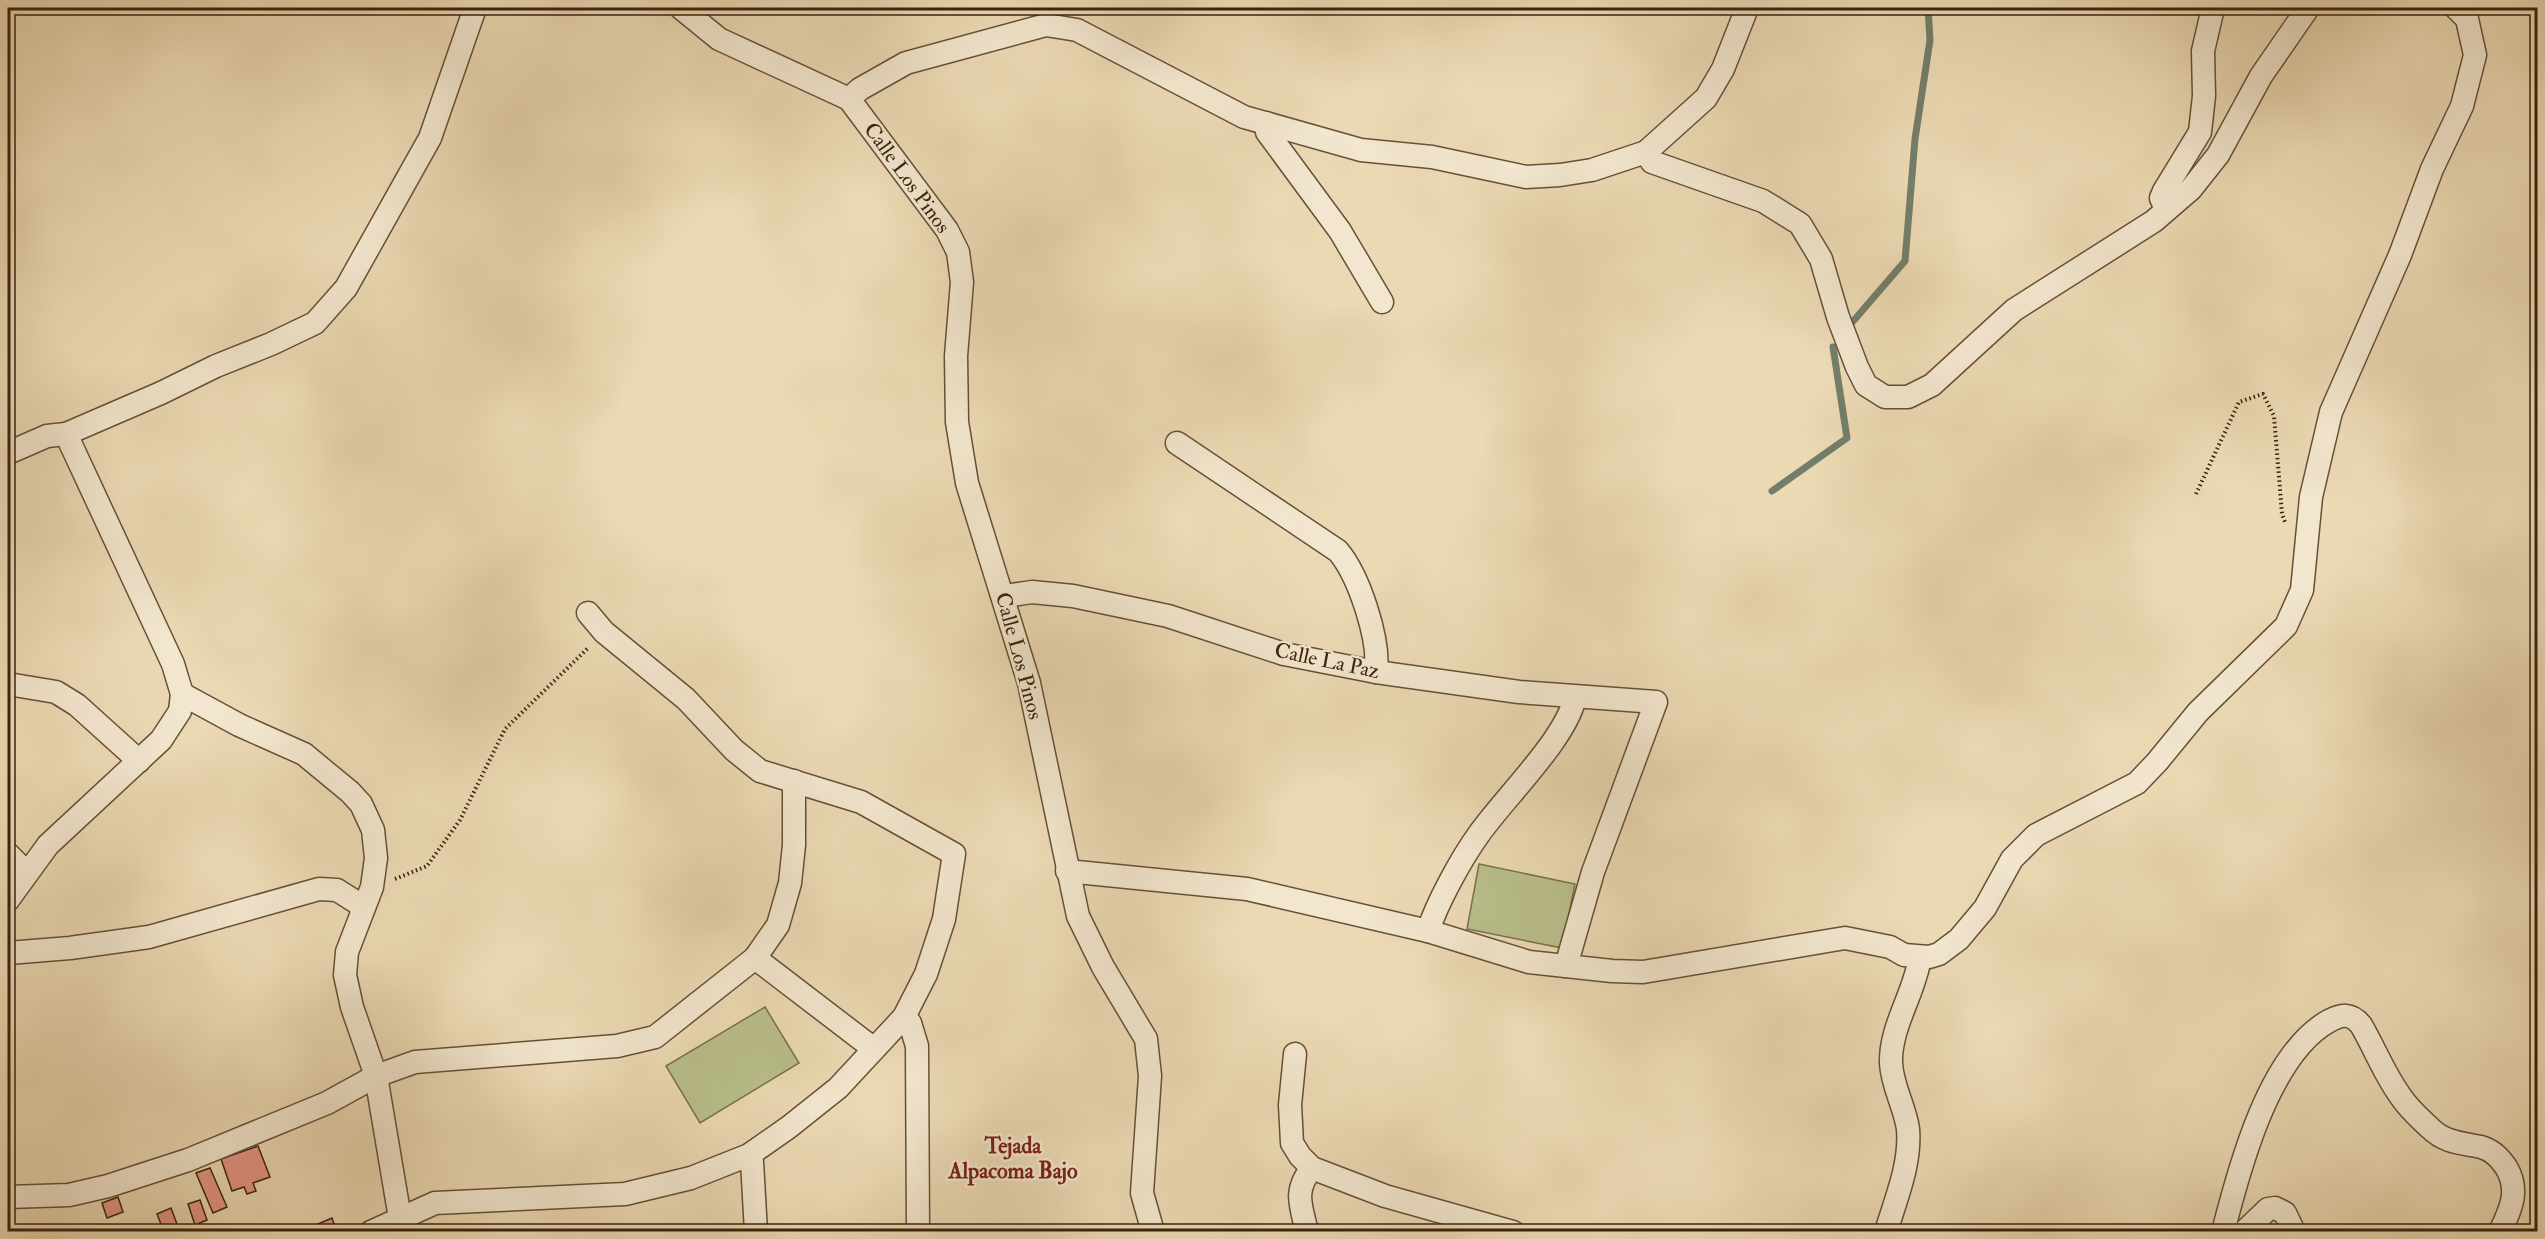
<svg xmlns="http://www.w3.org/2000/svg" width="2545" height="1239" viewBox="0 0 2545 1239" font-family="'IM FELL Double Pica',serif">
<rect width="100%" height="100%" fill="#ebd9b3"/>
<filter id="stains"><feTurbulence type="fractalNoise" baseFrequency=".00333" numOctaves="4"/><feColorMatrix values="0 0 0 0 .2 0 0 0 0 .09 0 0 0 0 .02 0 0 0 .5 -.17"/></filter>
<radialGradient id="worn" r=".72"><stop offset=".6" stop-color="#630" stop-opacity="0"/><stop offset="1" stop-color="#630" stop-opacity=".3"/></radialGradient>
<g fill="#b9bf8b" stroke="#79714c" stroke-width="1.5">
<polygon points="1479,864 1575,884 1562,948 1467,929"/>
<polygon points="765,1007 799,1063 700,1123 666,1066"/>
</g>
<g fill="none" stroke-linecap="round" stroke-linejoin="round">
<g stroke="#737e6a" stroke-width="7">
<polyline points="1849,326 1905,261 1915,139 1930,40 1928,8"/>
<polyline points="1772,491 1847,438 1833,347"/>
</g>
</g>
<g fill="#e49486" stroke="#39230e" stroke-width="1.5">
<polygon points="258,1146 270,1177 253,1183 256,1191 247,1194 244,1187 232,1191 221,1159"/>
<polygon points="210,1168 227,1207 213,1213 196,1173"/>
<polygon points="118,1197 123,1212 107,1218 102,1203"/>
<polygon points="200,1200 207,1220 195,1225 188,1204"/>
<polygon points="171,1208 180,1232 164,1232 157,1214"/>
<polygon points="332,1218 337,1232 299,1232"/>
</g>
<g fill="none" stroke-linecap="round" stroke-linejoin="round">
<defs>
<g id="minor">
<polyline points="681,8 719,39 849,99 947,230 958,252 962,282 956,356 957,422 967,483 1029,683 1078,916 1103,967 1146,1039 1150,1076 1142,1193 1153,1232"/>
<polyline points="849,99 860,89 906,63 1046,25 1077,30 1244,117 1361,150 1432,157 1526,177 1560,175 1592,170 1646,152 1706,98 1723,69 1747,8"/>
<polyline points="1266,123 1267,132 1340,231 1382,302"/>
<polyline points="1646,152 1652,162 1763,201 1800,224 1821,259 1838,317 1857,367 1866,385 1885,397 1908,397 1932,385 2014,310 2154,221 2191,189 2218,155 2261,76 2308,8"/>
<polyline points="2166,209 2161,198 2164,191 2200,132 2204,96 2203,51 2213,8"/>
<path d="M1177,443L1338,551C1359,576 1380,639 1376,672"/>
<polyline points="8,453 47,436 66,434 161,393 216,366 271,344 315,323 346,288 430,138 475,8"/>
<polyline points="1004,596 1032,592 1073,596 1168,616 1284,654 1376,672 1519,692 1656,702 1593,872 1566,966"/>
<polyline points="8,684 56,692 77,705 139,761"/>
<polyline points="182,694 239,725 304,754 350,792 361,804 373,830 376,858 372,887 347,952 345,975 352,1007 376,1076 402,1230"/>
<polyline points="8,854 27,873"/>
<polyline points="1067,871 1247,889 1428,931 1529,962 1612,971 1643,972 1845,938 1890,947 1904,955 1929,957 1939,954 1959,939 1985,908 2012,859 2036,835 2137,783 2157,762 2198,712 2286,626 2302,590 2311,497 2331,412 2400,255 2432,169 2462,106 2475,55 2467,19 2456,8"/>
<polyline points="8,900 48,845 161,740 180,711 182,694 173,664 66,434"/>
<path d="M1428,931C1437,903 1461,859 1479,834C1505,797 1567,738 1575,697"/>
<polyline points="8,953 70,948 149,937 319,889 337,890 364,907"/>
<polyline points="755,958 874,1049"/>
<polyline points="904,1017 910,1023 917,1046 918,1232"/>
<polyline points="1295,1054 1290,1105 1292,1143 1300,1156 1312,1168 1385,1196 1513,1232"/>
<polyline points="749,1155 752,1162 756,1232"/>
<polyline points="8,1197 69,1195 108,1186 188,1160 327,1103 376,1076 415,1062 617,1046 655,1037 755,958 778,925 790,883 794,845 794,781"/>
<polyline points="371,1232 435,1203 625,1194 691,1178 749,1155 789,1127 838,1088 904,1017 926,974 944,919 954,854 861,802 760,771 734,750 686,699 604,632 588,613"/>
<path d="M1307,1232C1301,1205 1293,1191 1312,1168"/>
<path d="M1886,1232C1896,1198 1911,1164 1908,1129C1905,1107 1892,1086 1891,1063C1890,1026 1915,993 1920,957"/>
<path d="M2223,1232C2239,1169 2269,1054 2329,1021C2342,1014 2351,1013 2361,1025C2374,1047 2384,1073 2399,1094C2407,1107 2419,1118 2430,1128C2445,1143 2462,1143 2481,1147C2492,1150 2500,1158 2506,1167C2520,1190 2511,1209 2500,1232"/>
<polyline points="2244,1232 2268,1209 2275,1208 2285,1213 2294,1232"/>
</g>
</defs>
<use href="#minor" stroke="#665037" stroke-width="25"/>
<g stroke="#39230e" stroke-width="4" stroke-dasharray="1.5 3" stroke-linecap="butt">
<polyline points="2196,494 2239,402 2263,394 2274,416 2282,514 2285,522"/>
<polyline points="395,879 427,866 460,820 505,729 589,647"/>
</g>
<use href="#minor" stroke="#f2e6ce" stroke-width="22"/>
</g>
<g text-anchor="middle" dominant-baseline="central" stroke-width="5" stroke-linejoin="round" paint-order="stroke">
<g font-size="21" fill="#39230e" stroke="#f2e6ce">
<text transform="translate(907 178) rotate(54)">Calle Los Pinos</text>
<text transform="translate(1019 656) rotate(75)">Calle Los Pinos</text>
<text transform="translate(1327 661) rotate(12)">Calle La Paz</text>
</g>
<g font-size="22" font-weight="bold" fill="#7a1f14" stroke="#f2e6ce">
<text x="1013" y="1146">Tejada<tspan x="1013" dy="25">Alpacoma Bajo</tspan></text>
</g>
</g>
<rect width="2545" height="1239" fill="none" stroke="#ebd9b3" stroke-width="30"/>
<rect x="9" y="9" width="2527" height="1221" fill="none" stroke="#39230e" stroke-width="3"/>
<rect x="15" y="15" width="2515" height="1209" fill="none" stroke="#39230e" stroke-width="1.5"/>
<rect width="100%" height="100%" filter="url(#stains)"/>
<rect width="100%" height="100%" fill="url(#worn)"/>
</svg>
